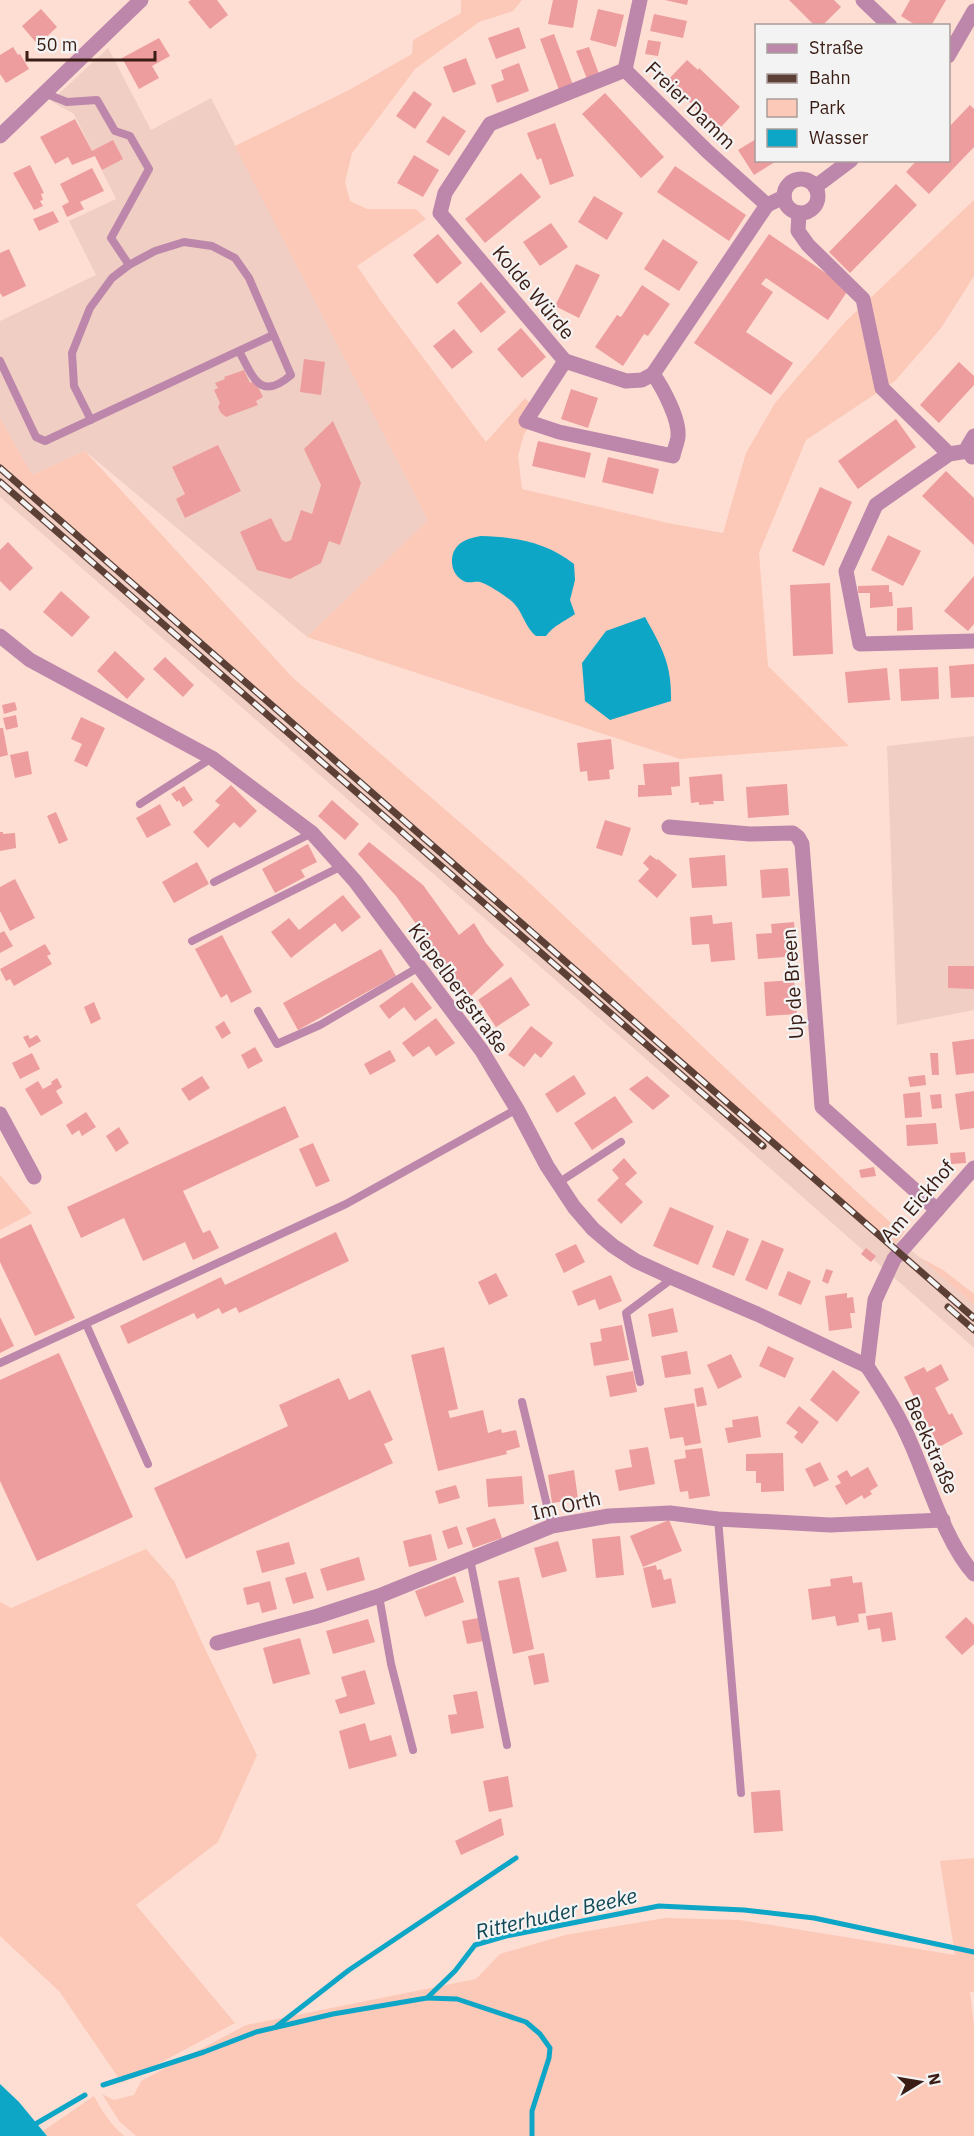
<svg xmlns="http://www.w3.org/2000/svg" width="974" height="2136" viewBox="0 0 974 2136" font-family="'IBM Plex Sans',sans-serif">
<rect width="100%" height="100%" fill="#feded3"/>
<g fill="#f1cec3">
<polygon points="108,48 151,130 211,98 428,520 307,637 85,451 32,475 0,418 0,321 96,275 69,221 116,199 74,114 51,101"/>
<polygon points="0,453 974,1305 974,1348 614,1031 0,497"/>
<polygon points="974,736 974,1010 897,1025 887,746"/>
</g>
<g fill="#fcc8b7">
<polygon points="461,0 522,0 513,11 479,22 415,69 352,153 345,182 350,201 367,209 416,209 426,219 357,266 383,304 486,442 525,398 539,413 524,434 518,456 522,489 668,523 723,533 746,453 775,403 845,322 974,200 974,276 941,328 895,381 806,440 759,553 768,666 849,746 680,759 307,637 428,520 235,146 349,90 412,54 413,40 461,13"/>
<polygon points="0,418 32,475 85,451 292,677 524,878 859,1194 900,1231 905,1231 900,1239 892,1243 512,909 0,463"/>
<polygon points="0,1175 32,1213 0,1230"/>
<polygon points="919,1257 943,1270 974,1294 974,1305"/>
<polygon points="146,1549 174,1581 205,1649 257,1755 218,1842 136,1905 235,2023 122,2083 59,1991 0,1936 0,1602 11,1608"/>
<polygon points="974,1858 974,1992 970,1992 974,2025 974,2136 136,2136 119,2121 102,2094 114,2100 134,2095 141,2081 246,2025 476,1979 500,1954 565,1935 665,1918 740,1920 955,1955 940,1861"/>
<path d="M94,2096C102,2112 111,2124 124,2136H47L43,2131Z"/>
</g>
<g fill="#0ea6c7">
<path d="M481,536C515,537 547,542 574,564L575,580L570,600L575,614C564,622 554,625 546,636H536C523,625 523,609 509,599C501,593 489,585 480,582C476,581 471,583 466,582C453,577 449,563 454,551C460,540 470,538 481,536Z"/>
<path d="M645,617C662,648 672,664 671,701L610,720L585,701L582,663L606,631Z"/>
<polygon points="0,2084 19,2102 47,2136 0,2136"/>
</g>
<g fill="none" stroke-linecap="round" stroke-linejoin="round">
<g stroke="#0ea6c7" stroke-width="5">
<polyline points="427,1998 457,1999 526,2022 540,2034 550,2048 549,2058 532,2111 532,2136"/>
<polyline points="277,2026 349,1970 516,1858"/>
<polyline points="103,2085 204,2052 256,2032 333,2014 427,1998 455,1971 475,1945 506,1936 659,1906 744,1910 814,1918 974,1952"/>
<polyline points="32,2126 85,2095"/>
</g>
</g>
<g fill="#ed9d9d">
<polygon points="191,0 217,0 228,15 210,29 188,2"/>
<polygon points="553,0 578,0 573,28 548,24"/>
<polygon points="665,0 688,0 687,5"/>
<polygon points="789,0 834,0 841,7 822,26 815,26"/>
<polygon points="910,0 946,0 931,26 917,26 901,16"/>
<polygon points="41,9 57,27 38,45 22,26"/>
<polygon points="598,9 624,15 616,47 590,40"/>
<polygon points="654,14 687,21 683,38 650,31"/>
<polygon points="519,27 526,48 496,59 488,38"/>
<polygon points="554,34 573,85 559,90 540,39"/>
<polygon points="159,38 170,56 152,66 159,78 139,89 122,58"/>
<polygon points="648,40 661,42 658,56 645,54"/>
<polygon points="13,47 18,55 20,54 29,69 6,83 0,74 0,55"/>
<polygon points="589,47 599,74 587,79 576,51"/>
<polygon points="466,58 476,84 453,93 443,67"/>
<polygon points="687,60 698,70 699,68 740,107 718,130 678,91 676,93 665,83"/>
<polygon points="519,63 529,91 497,103 491,85 504,80 501,70"/>
<polygon points="414,91 432,104 415,129 396,116"/>
<polygon points="605,93 664,157 641,178 582,114"/>
<polygon points="970,105 974,109 974,147 929,194 906,172 917,160 948,160 948,128"/>
<polygon points="443,116 466,131 449,156 426,142"/>
<polygon points="75,119 92,151 113,140 123,159 102,170 95,156 72,165 68,157 55,164 40,137"/>
<polygon points="555,123 574,176 550,185 541,158 537,160 527,133"/>
<polygon points="756,139 756,160 778,160 754,175 738,150"/>
<polygon points="414,155 439,170 423,197 397,183"/>
<polygon points="30,165 44,193 41,194 43,200 40,201 43,206 34,210 13,173"/>
<polygon points="675,166 746,215 729,241 657,192"/>
<polygon points="92,168 104,191 80,202 84,209 67,217 62,206 69,202 60,184"/>
<polygon points="521,173 541,197 485,243 465,219"/>
<polygon points="896,184 917,205 850,273 829,252"/>
<polygon points="594,196 623,213 607,240 578,222"/>
<polygon points="53,211 59,222 39,231 33,219"/>
<polygon points="551,223 568,247 540,266 523,242"/>
<polygon points="438,234 462,263 437,284 413,255"/>
<polygon points="769,234 849,289 828,320 766,278 761,284 773,292 746,332 793,363 771,395 694,343"/>
<polygon points="663,239 698,262 679,291 644,269"/>
<polygon points="9,249 26,286 3,297 0,293 0,253"/>
<polygon points="576,264 600,275 579,318 555,306"/>
<polygon points="481,282 506,312 481,333 457,303"/>
<polygon points="642,285 670,304 648,336 644,334 623,366 595,347 617,315 621,317"/>
<polygon points="521,328 546,357 522,378 497,349"/>
<polygon points="454,329 473,352 452,369 433,346"/>
<polygon points="304,359 325,362 321,395 300,392"/>
<polygon points="959,362 974,376 974,385 939,423 920,405"/>
<polygon points="244,370 250,383 255,381 263,397 256,401 258,405 226,417 221,413 218,407 220,403 214,390 218,388 215,383 225,379 224,377"/>
<polygon points="571,389 598,398 588,428 561,419"/>
<polygon points="896,419 916,447 858,489 838,461"/>
<polygon points="333,421 361,483 340,545 329,541 321,563 290,579 257,570 240,532 271,518 282,540 286,542 291,540 301,510 312,514 321,485 304,449"/>
<polygon points="538,441 591,453 585,478 532,466"/>
<polygon points="218,445 241,491 185,518 176,499 185,494 172,467"/>
<polygon points="608,457 659,469 653,494 602,482"/>
<polygon points="946,471 974,498 974,545 922,496"/>
<polygon points="820,487 852,502 824,566 792,551"/>
<polygon points="888,535 921,551 903,586 871,570"/>
<polygon points="8,542 33,568 10,591 0,581 0,550"/>
<polygon points="974,576 974,624 968,631 944,611"/>
<polygon points="830,583 833,654 793,656 790,585"/>
<polygon points="889,585 889,592 892,592 893,606 870,608 870,593 858,593 858,586"/>
<polygon points="61,591 90,617 72,637 43,612"/>
<polygon points="912,607 913,630 897,631 897,608"/>
<polygon points="115,651 145,679 127,699 97,671"/>
<polygon points="165,657 194,685 183,697 153,669"/>
<polygon points="974,664 974,697 951,698 949,666"/>
<polygon points="938,667 939,699 901,701 899,669"/>
<polygon points="887,668 890,700 848,703 845,672"/>
<polygon points="15,702 17,710 4,714 2,705"/>
<polygon points="16,715 18,727 6,730 3,718"/>
<polygon points="81,717 105,728 87,767 74,761 82,744 71,739"/>
<polygon points="0,728 3,728 8,755 0,757"/>
<polygon points="611,739 614,769 609,770 610,779 588,781 587,771 580,772 577,743"/>
<polygon points="28,751 32,774 15,778 10,755"/>
<polygon points="679,762 680,786 671,787 672,795 638,797 638,785 645,785 643,764"/>
<polygon points="722,774 724,801 713,801 714,804 699,805 699,802 691,803 689,777"/>
<polygon points="787,784 789,815 748,818 746,787"/>
<polygon points="231,785 257,811 240,828 234,822 208,848 193,832 220,805 215,801"/>
<polygon points="184,786 193,800 183,807 179,800 177,802 171,794"/>
<polygon points="332,800 359,824 345,840 318,816"/>
<polygon points="160,804 171,825 147,838 136,818"/>
<polygon points="56,812 68,840 59,844 47,816"/>
<polygon points="605,820 631,828 622,856 596,848"/>
<polygon points="0,832 3,832 3,834 15,833 16,848 0,851"/>
<polygon points="369,842 423,885 459,935 474,923 486,943 504,965 469,998 396,896 358,854"/>
<polygon points="308,844 317,862 301,870 305,877 275,893 262,869"/>
<polygon points="650,855 657,860 658,859 677,875 657,898 638,881 649,869 643,863"/>
<polygon points="725,855 727,886 692,888 689,858"/>
<polygon points="197,862 209,884 174,903 162,882"/>
<polygon points="788,868 790,896 762,898 760,870"/>
<polygon points="15,879 35,918 10,931 0,911 0,887"/>
<polygon points="343,895 361,917 342,932 335,923 291,958 271,932 289,918 299,930"/>
<polygon points="712,915 713,924 732,922 735,960 711,962 709,944 692,945 690,917"/>
<polygon points="794,922 797,956 758,959 756,934 772,933 771,924"/>
<polygon points="4,931 13,946 0,953 0,933"/>
<polygon points="222,935 252,992 231,1003 227,994 221,998 195,949"/>
<polygon points="45,944 51,954 47,956 52,964 14,986 10,979 6,981 0,969"/>
<polygon points="381,949 396,976 298,1030 283,1003"/>
<polygon points="948,966 974,966 974,989 948,988"/>
<polygon points="511,977 530,1005 496,1027 478,1000"/>
<polygon points="794,980 797,1014 766,1016 764,982"/>
<polygon points="412,982 432,1008 415,1021 404,1007 389,1019 379,1006"/>
<polygon points="94,1002 101,1019 91,1024 84,1007"/>
<polygon points="436,1018 455,1043 436,1056 429,1046 413,1057 402,1043"/>
<polygon points="224,1021 231,1033 222,1039 215,1027"/>
<polygon points="531,1026 553,1043 541,1058 535,1053 524,1067 508,1055"/>
<polygon points="28,1035 30,1039 37,1035 41,1041 29,1048 23,1037"/>
<polygon points="974,1039 974,1073 956,1075 952,1042"/>
<polygon points="255,1047 263,1061 248,1069 241,1055"/>
<polygon points="390,1050 396,1061 370,1075 364,1064"/>
<polygon points="32,1053 40,1069 20,1079 12,1063"/>
<polygon points="930,1053 938,1053 939,1075 932,1075"/>
<polygon points="574,1075 586,1094 557,1113 545,1094"/>
<polygon points="925,1075 926,1085 910,1087 908,1077"/>
<polygon points="202,1076 210,1088 189,1101 181,1089"/>
<polygon points="647,1076 670,1096 653,1110 629,1089"/>
<polygon points="57,1078 62,1087 56,1091 63,1103 41,1116 25,1089 38,1081 43,1089 52,1084 51,1082"/>
<polygon points="974,1091 974,1128 960,1130 955,1094"/>
<polygon points="920,1092 922,1117 905,1118 903,1094"/>
<polygon points="941,1094 942,1108 932,1109 930,1095"/>
<polygon points="615,1096 633,1122 592,1150 574,1123"/>
<polygon points="285,1106 299,1137 183,1191 203,1233 210,1230 219,1248 193,1260 185,1242 143,1261 124,1218 81,1238 67,1207"/>
<polygon points="86,1112 96,1127 82,1136 79,1130 72,1135 66,1125"/>
<polygon points="936,1123 938,1144 907,1146 906,1125"/>
<polygon points="119,1127 129,1143 116,1152 106,1136"/>
<polygon points="313,1143 330,1181 316,1187 299,1149"/>
<polygon points="965,1152 966,1163 951,1164 950,1153"/>
<polygon points="624,1158 637,1173 625,1184 643,1202 621,1224 597,1200 619,1178 612,1170"/>
<polygon points="874,1167 876,1176 861,1178 859,1170"/>
<polygon points="670,1207 714,1226 698,1265 653,1246"/>
<polygon points="31,1224 75,1318 35,1336 0,1262 0,1239"/>
<polygon points="727,1230 749,1239 734,1276 712,1267"/>
<polygon points="336,1232 349,1261 239,1313 236,1307 222,1314 219,1308 197,1319 194,1313 128,1344 120,1326 221,1277 225,1285"/>
<polygon points="762,1240 784,1249 767,1290 745,1280"/>
<polygon points="576,1244 585,1262 564,1273 555,1254"/>
<polygon points="866,1248 876,1256 871,1262 861,1254"/>
<polygon points="826,1269 833,1271 828,1284 822,1281"/>
<polygon points="788,1271 811,1281 801,1305 778,1295"/>
<polygon points="496,1273 508,1296 489,1305 478,1282"/>
<polygon points="611,1275 622,1301 599,1310 595,1299 578,1306 572,1291"/>
<polygon points="847,1293 847,1298 853,1297 855,1313 850,1313 852,1328 829,1331 825,1296"/>
<polygon points="673,1308 678,1332 652,1337 648,1314"/>
<polygon points="0,1317 14,1346 0,1353"/>
<polygon points="622,1325 629,1360 594,1366 590,1343 602,1341 600,1329"/>
<polygon points="768,1346 794,1358 785,1378 759,1366"/>
<polygon points="444,1347 458,1409 448,1411 450,1418 483,1410 488,1433 501,1429 502,1433 516,1430 520,1447 506,1451 507,1454 438,1471 411,1355"/>
<polygon points="687,1351 691,1374 665,1378 661,1356"/>
<polygon points="59,1353 133,1517 37,1561 0,1481 0,1380"/>
<polygon points="731,1354 742,1377 718,1389 707,1365"/>
<polygon points="941,1364 949,1380 935,1388 949,1415 952,1413 963,1434 939,1447 904,1377 924,1367 927,1372"/>
<polygon points="833,1370 860,1392 837,1422 810,1400"/>
<polygon points="633,1371 637,1392 610,1397 606,1376"/>
<polygon points="339,1378 349,1400 370,1390 393,1440 384,1444 393,1463 186,1559 154,1488 288,1426 279,1405"/>
<polygon points="703,1387 707,1405 697,1407 694,1389"/>
<polygon points="694,1403 701,1443 685,1446 683,1437 670,1439 664,1408"/>
<polygon points="799,1406 819,1422 802,1444 794,1437 798,1432 786,1423"/>
<polygon points="758,1416 761,1437 728,1443 725,1428 733,1427 732,1420"/>
<polygon points="648,1447 655,1484 619,1491 615,1470 632,1467 629,1450"/>
<polygon points="702,1448 710,1496 689,1499 688,1491 680,1492 674,1460 686,1458 685,1450"/>
<polygon points="783,1453 784,1491 761,1492 761,1483 756,1483 756,1471 746,1471 746,1454"/>
<polygon points="820,1462 829,1480 814,1487 805,1469"/>
<polygon points="868,1467 878,1486 870,1491 872,1494 864,1499 862,1495 846,1505 835,1486 841,1483 837,1476 847,1470 851,1477"/>
<polygon points="574,1470 578,1499 552,1503 548,1475"/>
<polygon points="522,1476 524,1504 488,1507 486,1479"/>
<polygon points="456,1485 460,1498 439,1504 435,1491"/>
<polygon points="495,1518 502,1538 473,1548 466,1528"/>
<polygon points="669,1520 682,1551 643,1567 630,1536"/>
<polygon points="457,1526 463,1544 448,1549 442,1531"/>
<polygon points="431,1534 437,1560 409,1567 403,1541"/>
<polygon points="620,1536 624,1575 596,1578 592,1539"/>
<polygon points="558,1541 567,1571 542,1578 534,1548"/>
<polygon points="289,1542 295,1564 262,1573 256,1551"/>
<polygon points="359,1557 365,1580 327,1591 320,1569"/>
<polygon points="656,1565 657,1570 661,1569 664,1580 671,1578 676,1603 652,1608 643,1568"/>
<polygon points="306,1572 314,1598 293,1604 285,1578"/>
<polygon points="455,1576 464,1602 425,1617 415,1591"/>
<polygon points="852,1576 853,1583 862,1582 866,1613 858,1614 859,1622 837,1626 835,1616 812,1620 808,1589 831,1586 830,1579"/>
<polygon points="519,1577 534,1649 513,1654 498,1581"/>
<polygon points="270,1581 277,1609 262,1613 259,1602 247,1605 243,1588"/>
<polygon points="892,1612 896,1640 882,1642 880,1628 868,1630 866,1616"/>
<polygon points="966,1617 974,1625 974,1644 962,1655 945,1637"/>
<polygon points="478,1618 483,1641 467,1644 462,1621"/>
<polygon points="368,1619 375,1642 333,1654 326,1631"/>
<polygon points="300,1638 310,1674 273,1684 263,1648"/>
<polygon points="544,1653 549,1682 534,1685 528,1656"/>
<polygon points="365,1670 375,1704 340,1714 335,1700 347,1696 341,1677"/>
<polygon points="477,1691 484,1728 451,1734 448,1715 457,1714 453,1695"/>
<polygon points="365,1723 370,1741 391,1735 397,1756 349,1769 339,1731"/>
<polygon points="508,1776 513,1807 489,1812 483,1781"/>
<polygon points="780,1790 783,1831 754,1833 751,1792"/>
<polygon points="501,1818 504,1835 461,1855 455,1841"/>
</g>
<g fill="none" stroke-linecap="round" stroke-linejoin="round">
<g stroke="#bc87ab" stroke-width="8">
<polyline points="44,93 67,102 97,100 115,131 130,136 149,169 111,238 129,265"/>
<polyline points="0,361 36,437 45,441 273,335"/>
<path d="M91,420L74,386L72,353L90,308L112,278L129,265L155,251L184,242L212,246L235,258L249,278L291,375C260,402 253,377 239,351"/>
<polyline points="140,804 212,758"/>
<polyline points="214,882 312,833"/>
<polyline points="192,941 342,866"/>
<polyline points="258,1011 277,1044 320,1025 419,967"/>
<polyline points="558,1183 621,1142"/>
<polyline points="86,1324 148,1464"/>
<polyline points="0,1363 346,1204 517,1109"/>
<polyline points="640,1382 626,1313 673,1278"/>
<polyline points="522,1402 552,1526"/>
<polyline points="718,1519 741,1793"/>
<polyline points="470,1559 507,1745"/>
<polyline points="379,1596 391,1664 413,1750"/>
</g>
<g stroke="#bc87ab" stroke-width="15">
<polyline points="640,0 625,70 707,151 767,205 784,197"/>
<polyline points="863,0 890,26"/>
<polyline points="948,56 974,11"/>
<polyline points="625,70 490,124 445,193 440,213 565,361 626,381 642,380 653,374 767,205"/>
<polyline points="0,136 141,0"/>
<circle cx="801" cy="196" r="17"/>
<polyline points="815,187 851,160"/>
<polyline points="799,213 798,231 808,245 863,299 882,388 949,454"/>
<path d="M565,361L526,421L559,432L673,456C674,450 677,444 678,437C680,420 663,388 653,374"/>
<polyline points="968,451 949,454 876,505 846,571 860,644 974,641"/>
<polyline points="972,457 968,446 974,436"/>
<polyline points="0,636 30,660 212,758 312,833 355,881 482,1051 517,1109 547,1166 574,1207 593,1229 613,1246 636,1261 673,1278 757,1314 867,1366"/>
<polyline points="669,827 750,834 793,833 798,837 802,844 822,1107 937,1210"/>
<polyline points="0,1114 34,1177"/>
<path d="M867,1366C884,1392 900,1417 912,1446C929,1485 946,1543 974,1574"/>
<polyline points="867,1366 875,1300 894,1259 974,1168"/>
<polyline points="217,1643 318,1616 379,1596 552,1526 609,1516 670,1513 718,1519 830,1525 943,1520"/>
</g>
<defs>
<g id="rail">
<polyline points="0,468 974,1318"/>
<polyline points="0,482 763,1146"/>
<polyline points="948,1307 974,1330"/>
</g>
</defs>
<use href="#rail" stroke="#5c3f35" stroke-width="7"/>
<use href="#rail" stroke="#f3f3f3" stroke-width="4.5" stroke-dasharray="14" stroke-linecap="butt"/>
</g>
<g text-anchor="middle" dominant-baseline="central" stroke-width="4.5" stroke-linejoin="round" paint-order="stroke">
<g font-size="20" fill="#3a1d14" stroke="#f3f3f3">
<text transform="translate(691 105) rotate(44)">Freier Damm</text>
<text transform="translate(534 292) rotate(50)">Kolde Würde</text>
<text transform="translate(792 984) rotate(-94)">Up de Breen</text>
<text transform="translate(459 988) rotate(54)">Kiepelbergstraße</text>
<text transform="translate(917 1201) rotate(-49)">Am Eickhof</text>
<text transform="translate(932 1445) rotate(66)">Beekstraße</text>
<text transform="translate(566 1505) rotate(-13)">Im Orth</text>
</g>
<g font-size="21" font-style="italic" fill="#0f4755" stroke="#f3f3f3">
<text transform="translate(556 1913) rotate(-13)">Ritterhuder Beeke</text>
</g>
</g>
<rect x="755" y="24" width="195" height="138" fill="#f3f3f3" stroke="#a99d9a" stroke-width="1.5"/>
<rect x="767" y="44" width="30" height="9" fill="#bc87ab" stroke="#a99d9a" stroke-width="1.5"/>
<text x="809" y="54" font-size="18" fill="#3a1d14">Straße</text>
<rect x="767" y="74" width="30" height="9" fill="#5c3f35" stroke="#a99d9a" stroke-width="1.5"/>
<text x="809" y="84" font-size="18" fill="#3a1d14">Bahn</text>
<rect x="767" y="99" width="30" height="18" fill="#fcc8b7" stroke="#a99d9a" stroke-width="1.5"/>
<text x="809" y="114" font-size="18" fill="#3a1d14">Park</text>
<rect x="767" y="129" width="30" height="18" fill="#0ea6c7" stroke="#a99d9a" stroke-width="1.5"/>
<text x="809" y="144" font-size="18" fill="#3a1d14">Wasser</text>
<g transform="translate(920 2082) rotate(79)" stroke="#f3f3f3" stroke-width="4.5" paint-order="stroke">
<path d="M0-4.5L10 22L0 15L-10 22Z" fill="#3a1d14"/>
<text y="-9" font-size="16" font-weight="bold" text-anchor="middle" fill="#3a1d14">N</text>
</g>
<path d="M27 51v9h128v-9" fill="none" stroke="#3a1d14" stroke-width="3"/>
<text x="36" y="51" font-size="18" fill="#3a1d14" stroke="#f3f3f3" stroke-width="4.5" paint-order="stroke">50 m</text>
</svg>
